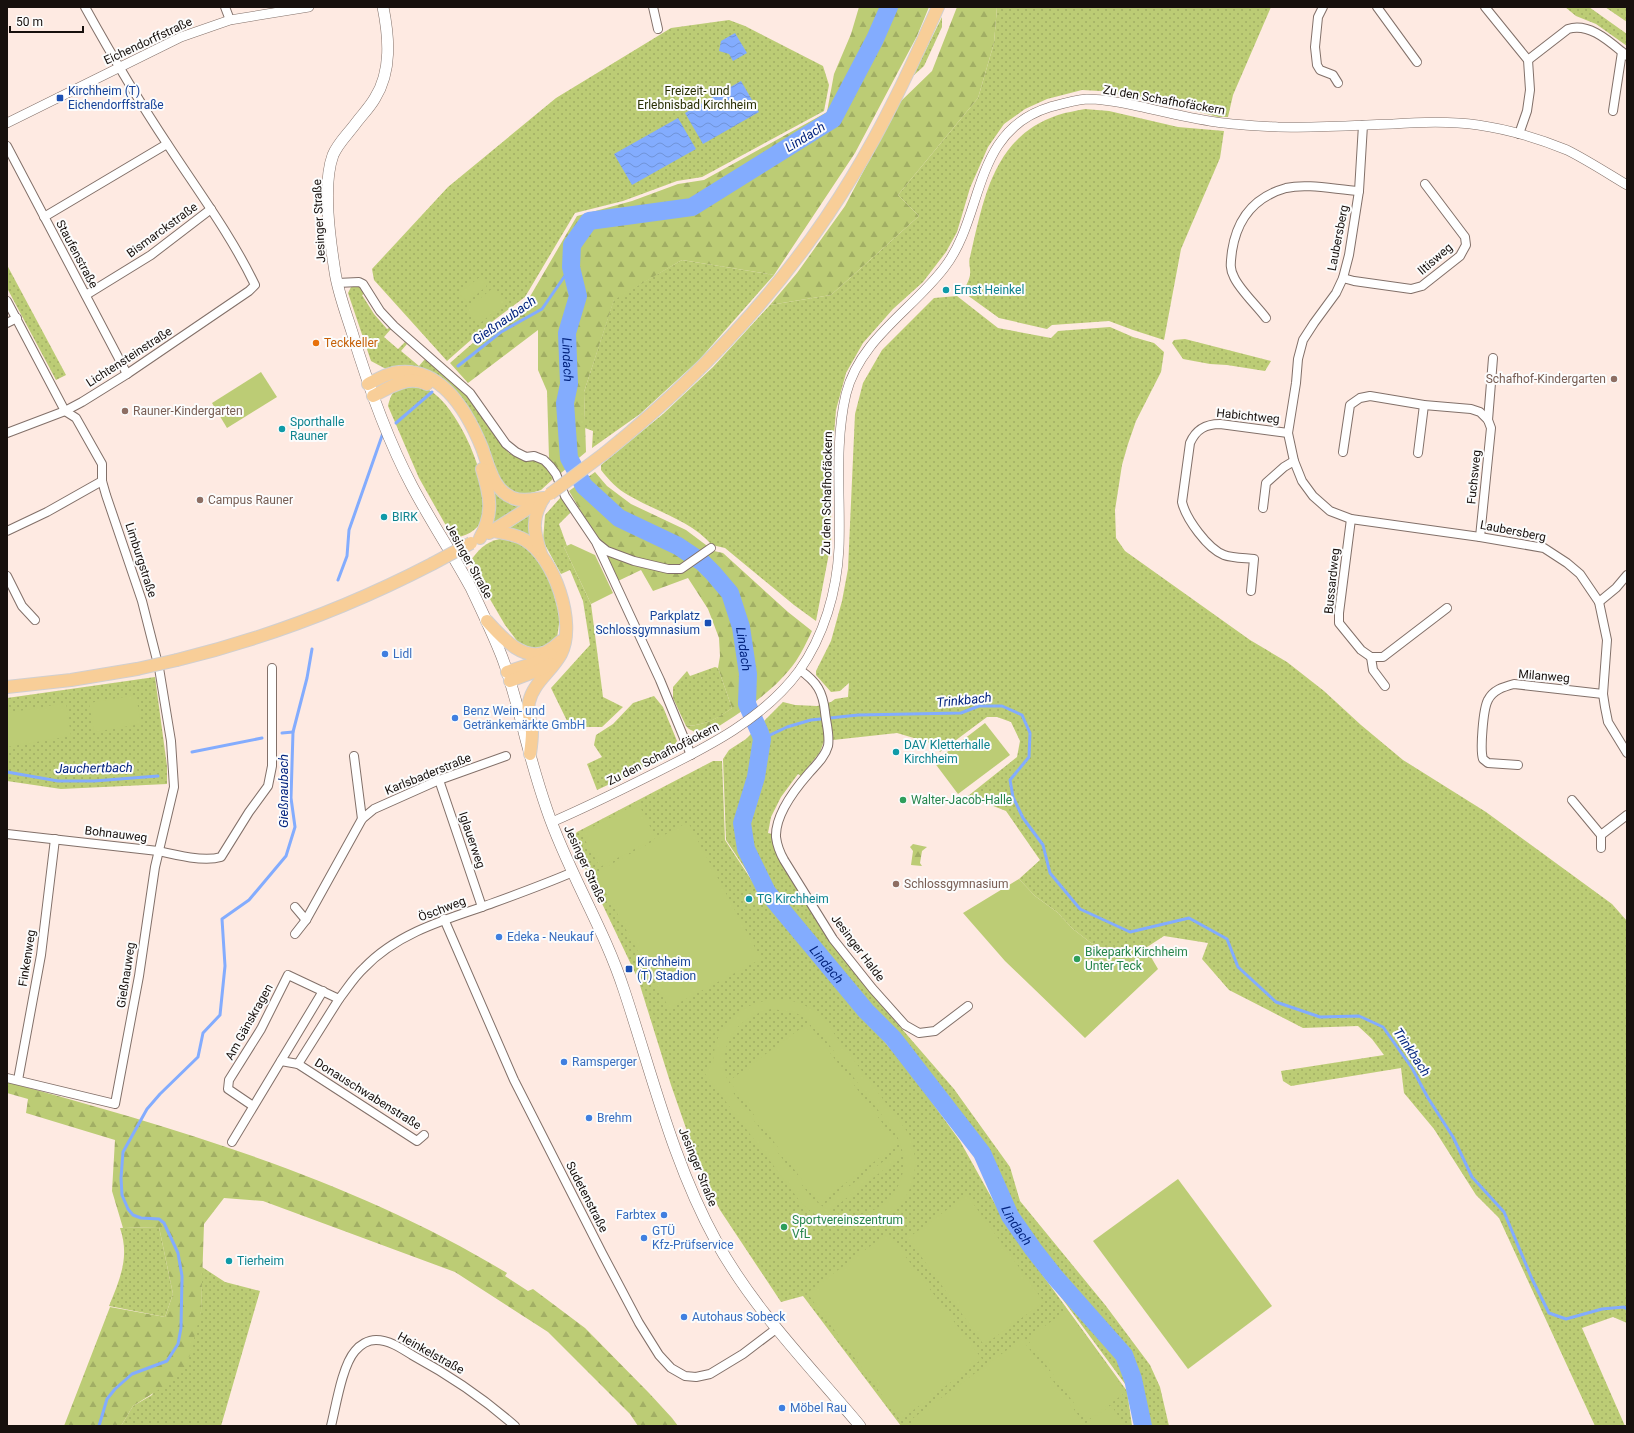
<svg xmlns="http://www.w3.org/2000/svg" width="1634" height="1433" viewBox="0 0 1634 1433" font-family="Roboto,sans-serif">
<defs>
<pattern id="green-dots" width="8" height="8" patternUnits="userSpaceOnUse"><rect width="8" height="8" fill="#bccc75"/><path d="M2 2h.1M6 6h.1" fill="none" stroke="#a1ae64" stroke-width="1.8" stroke-linecap="round"/></pattern>
<pattern id="forest-firs" width="22" height="20" patternUnits="userSpaceOnUse"><rect width="22" height="20" fill="#bccc75"/><path d="M5 1l3.5 6h-7zM16 11l3.5 6h-7z" fill="#a1ae64"/></pattern>
<pattern id="water-waves" width="16" height="10" patternUnits="userSpaceOnUse"><rect width="16" height="10" fill="#83acfe"/><path d="M0 5q4-4 8 0t8 0" fill="none" stroke="#7093d8"/></pattern>
</defs>
<rect width="100%" height="100%" fill="#feeae2"/>
<g fill="url(#green-dots)">
<path d="M997,7H1271L1233,95L1228,117H1218L1166,103L1100,91L1082,90L1047,99L1025,109L1004,124L988,147L970,188L957,232L946,252L923,282L893,309L863,343L846,373L836,410L831,472V543L816,621L794,605L725,548L712,545C690,520 657,512 628,495C617,489 609,480 601,470V465L663,414L713,367L770,305L831,295L919,216L898,195L978,98L994,43Z"/>
<polygon points="1565,7 1589,7 1627,34 1627,46 1596,24 1576,16"/>
<polygon points="1605,7 1627,7 1627,22"/>
<polygon points="942,17 942,27 924,66 913,76"/>
<polygon points="729,20 745,26 823,66 829,85 824,111 702,177 677,181 623,201 575,213 525,297 489,324 447,361 374,280 372,269 448,187 556,98 671,28"/>
<path d="M1085,109L1109,111L1178,127L1224,131L1220,158L1181,249L1164,340L1133,330L1109,321L1052,325L1047,329L999,318L963,292C965,287 969,281 970,275C971,269 968,263 970,257C984,198 993,137 1058,115C1067,112 1076,111 1085,109Z"/>
<polygon points="682,260 774,275 699,360 640,414 592,448 593,431 585,428 584,392 614,299"/>
<polygon points="7,265 66,375 56,380 7,288"/>
<path d="M351,287H360L364,294L362,295L374,314L387,329L389,328L391,329L384,337L398,349L405,342L407,344L401,351L419,366L425,359L469,397L509,453C515,456 521,459 527,460C529,461 531,459 533,460C543,461 550,471 553,479L541,490L524,495L506,489L500,481L458,395L386,369L371,361L348,293Z"/>
<polygon points="957,296 998,328 1051,338 1058,331 1110,327 1133,337 1154,343 1164,352 1161,372 1136,421 1128,444 1122,465 1115,510 1116,538 1125,551 1250,640 1287,662 1324,691 1361,725 1403,760 1486,812 1612,904 1627,921 1627,1323 1613,1317 1582,1328 1625,1426 1595,1426 1499,1218 1476,1195 1434,1129 1404,1093 1401,1068 1291,1086 1283,1081 1281,1071 1384,1055 1372,1039 1358,1026 1303,1028 1229,990 1202,959 1208,943 1164,936 1144,949 1151,957 1137,957 1118,954 1091,943 1073,929 1057,912 1035,896 1019,879 1040,860 1006,811 968,796 1017,757 1020,741 1011,722 997,717 987,717 940,752 934,744 897,733 824,741 820,752 801,776 798,774 781,797 771,817 768,833 772,834 775,851 795,886 830,941 869,991 954,1089 1010,1167 1020,1201 1106,1306 1150,1365 1160,1387 1169,1426 1136,1426 1128,1388 1010,1228 983,1171 957,1129 913,1070 848,997 764,897 726,840 723,759 729,750 746,739 783,702 795,705 817,706 831,702 835,699 848,697 849,683 840,691 831,692 816,675 816,671 831,641 842,601 848,569 855,414 863,383 882,350 934,298"/>
<polygon points="1185,339 1271,361 1265,371 1227,365 1210,364 1183,359 1172,343 1174,340"/>
<path d="M409,386C418,386 425,387 432,392C460,410 494,487 482,519C478,531 464,537 453,538L419,478L388,406C392,391 394,389 409,386Z"/>
<path d="M491,484L524,505L491,524C496,511 494,498 491,484Z"/>
<polygon points="561,497 571,512 559,524 567,546 564,547 591,604 603,697 623,707 602,727 570,727 551,688 590,645 583,601 570,570 561,574 543,541 545,515"/>
<polygon points="531,514 533,542 507,530"/>
<path d="M500,539L510,540L524,545L541,563L550,581L560,617L557,638L543,649H534L518,642L505,625L469,563C478,550 485,542 500,539Z"/>
<path d="M715,667L718,668L732,708C717,719 706,725 686,726L673,698V687L687,671L690,676Z"/>
<polygon points="155,677 167,766 167,784 61,789 7,781 7,698"/>
<polygon points="654,696 663,707 677,741 670,752 627,776 597,790 587,764 602,757 594,745 596,735 613,724 633,703"/>
<polygon points="713,761 722,761 725,840 764,899 910,1072 960,1141 1009,1229 1127,1391 1132,1426 901,1426 803,1296 781,1302 720,1210 705,1180 696,1157 671,1085 638,979 576,849 573,837 577,832"/>
<path d="M159,1227L173,1294L165,1317L109,1306C120,1279 130,1257 120,1228Z"/>
<polygon points="202,1267 225,1282 260,1291 221,1426 121,1426 133,1406 152,1395 201,1312"/>
</g>
<g fill="url(#forest-firs)">
<polygon points="859,7 929,7 917,36 855,153 774,275 682,260 614,300 584,392 586,452 561,473 549,458 547,391 538,370 538,330 468,383 450,363 491,327 528,300 577,216 632,201 678,184 704,180 827,112 834,74 851,34"/>
<polygon points="957,7 997,7 994,43 978,98 898,195 919,216 831,295 770,305 797,273 845,206 900,102 932,71"/>
<path d="M595,472L607,486L631,504L686,530L714,551L723,553L788,612L812,631C807,641 802,652 796,661C773,694 736,715 703,736L689,729L686,726C706,725 716,719 732,708L718,668L720,656L719,638L708,609L688,578L653,591L641,570L618,581L606,554L569,491Z"/>
<polygon points="913,844 927,847 922,851 920,863 922,866 911,865 913,851 910,847"/>
<path d="M7,1082C179,1129 354,1180 507,1273L505,1276L528,1291L533,1289L585,1328L649,1393L672,1418L678,1426H638L630,1414L548,1332L455,1272L263,1201L224,1198L204,1224L201,1312L187,1365L174,1380L133,1406L121,1426H64L110,1307L165,1317L173,1294L159,1227L123,1228L112,1191L115,1140L26,1113L28,1099L7,1093Z"/>
</g>
<g fill="#bccc75" fill-rule="evenodd">
<polygon points="480,277 487,286 467,302 459,293"/>
<polygon points="494,287 506,302 478,325 466,310"/>
<polygon points="261,372 277,397 227,428 212,403"/>
<polygon points="571,544 595,555 613,593 591,604 564,547"/>
<polygon points="136,695 141,724 94,732 89,703"/>
<polygon points="66,703 71,736 7,747 7,713"/>
<polygon points="985,723 1010,755 958,794 934,762"/>
<polygon points="638,803 656,838 600,867 581,833"/>
<polygon points="688,822 761,959 669,1008 595,873"/>
<polygon points="1019,879 1035,896 1057,912 1073,929 1091,943 1118,954 1137,957 1151,957 1158,969 1085,1038 1005,961 963,913"/>
<path d="M779,999C797,1000 812,1007 824,1020L909,1134C938,1205 857,1257 802,1204L703,1071L713,1065C713,1025 741,1001 779,999ZM771,1009L794,1012L812,1022L896,1134C928,1195 851,1246 808,1193L732,1091C713,1054 731,1018 771,1009Z"/>
<polygon points="808,1023 898,1144 819,1203 729,1081"/>
<polygon points="899,1150 903,1155 831,1210 826,1203"/>
<polygon points="1178,1179 1272,1306 1188,1369 1093,1241"/>
<polygon points="967,1195 1044,1302 984,1345 908,1238"/>
<polygon points="888,1233 982,1359 900,1420 807,1293"/>
<polygon points="1067,1310 1126,1392 1087,1421 1027,1339"/>
<polygon points="1022,1339 1084,1423 1080,1426 917,1426 912,1419"/>
<polygon points="1111,1405 1125,1426 1082,1426"/>
</g>
<g fill="url(#water-waves)">
<polygon points="735,33 747,53 733,61 729,54 719,51 721,41"/>
<polygon points="741,81 759,112 703,144 685,113"/>
<polygon points="678,118 696,149 632,185 614,154"/>
</g>
<g fill="none" stroke-linecap="round" stroke-linejoin="round">
<g stroke="#83acfe" stroke-width="3">
<polyline points="458,366 501,332 542,309 571,267"/>
<polyline points="396,423 432,392"/>
<polyline points="338,580 347,556 349,530 383,433"/>
<polyline points="282,733 293,732"/>
<polyline points="762,739 787,727 811,720 858,715 961,713 979,706 1002,706 1022,715 1030,733 1029,757 1010,780 1013,797 1023,818 1043,845 1050,873 1080,909 1130,932 1189,918 1227,939 1238,967 1276,1002 1320,1017 1359,1016 1383,1027 1412,1068 1428,1098 1453,1137 1472,1177 1504,1212 1532,1279 1549,1313 1566,1319 1602,1309 1624,1307 1627,1309"/>
<polyline points="192,752 262,738"/>
<polyline points="7,772 58,781 94,781 158,776"/>
<polyline points="99,1426 107,1399 115,1389 132,1374 167,1361 178,1344 181,1328 182,1276 178,1253 164,1223 159,1219 141,1218 133,1215 128,1209 122,1195 121,1178 123,1152 147,1109 160,1094 198,1057 203,1033 220,1015 225,966 222,919 249,900 286,856 295,827 291,798 293,732 307,678 312,649"/>
</g>
<path stroke="#83acfe" stroke-width="18" id="s1" d="M889,7L875,39L833,119L692,207L589,221L572,245L571,267L578,296L567,333L569,384L565,403L569,458L584,486L619,518L678,546L702,562L713,573L730,593L741,627L748,674L747,704L760,733L762,739L756,777L742,823L746,849L767,892L866,1011L893,1038L982,1153L1010,1216L1033,1249L1055,1277L1124,1355L1133,1379L1143,1426"/>
<defs>
<g id="minor">
<polyline points="225,7 230,20"/>
<polyline points="653,7 658,29"/>
<polyline points="1323,7 1318,17 1315,47 1317,65 1320,70 1333,75 1338,83"/>
<polyline points="1377,7 1417,62"/>
<polyline points="1485,7 1528,60 1530,90 1527,111 1519,134"/>
<path d="M1528,60L1568,29C1590,22 1611,43 1627,56"/>
<polyline points="1613,111 1622,52"/>
<polyline points="1363,125 1359,191 1349,255 1343,278 1336,293 1314,323 1303,340 1298,359 1296,383 1288,433 1294,461 1302,481 1313,496 1330,511 1351,519 1480,537 1544,548 1567,563 1580,574 1599,602 1607,640 1603,694 1605,707 1608,722 1627,753"/>
<polyline points="7,146 127,374"/>
<polyline points="44,217 167,144"/>
<polyline points="1343,278 1354,281 1411,289 1422,286 1460,256 1466,245 1465,237 1425,184"/>
<polyline points="337,283 359,282 363,284 380,311 394,326 470,393 506,444 516,452 526,457 534,456 544,460 550,466 556,474 565,496 596,542 660,680 691,755"/>
<polyline points="86,295 151,255 211,209"/>
<polyline points="7,301 65,411 76,418 102,464 102,481 106,495 142,601 159,668 171,741 174,787 155,867 139,976 115,1104 7,1078"/>
<path d="M1266,318C1258,307 1239,289 1234,277C1229,268 1231,261 1232,251C1237,219 1254,197 1286,188C1308,183 1337,190 1359,191"/>
<polyline points="7,323 17,318"/>
<polyline points="1488,420 1493,358"/>
<path d="M7,433L65,411L82,402L127,374L249,291L255,285C231,235 198,191 168,145C138,100 111,54 85,7"/>
<polyline points="1343,452 1350,405 1360,398 1370,396 1424,405 1471,409 1480,412 1488,420 1491,428 1480,537"/>
<polyline points="1418,453 1424,405"/>
<polyline points="1263,508 1266,483 1284,467 1294,461"/>
<polyline points="1351,519 1339,613 1339,623 1361,650 1371,657 1383,657 1447,608"/>
<polyline points="7,531 47,512 102,481"/>
<polyline points="597,543 607,551 634,561 668,569 681,569 711,548"/>
<polyline points="7,576 22,606 35,620"/>
<path d="M1251,591L1254,559C1245,558 1232,558 1224,555C1208,549 1186,519 1182,502L1190,443C1196,429 1206,424 1220,424L1288,433"/>
<polyline points="1599,602 1616,588 1627,575"/>
<polyline points="1371,657 1373,670 1385,686"/>
<path d="M800,670C817,682 823,692 825,712C826,723 830,735 828,746C825,757 816,765 809,773C795,789 775,815 776,837C777,845 780,853 784,860L833,939L872,988L905,1025L919,1033L935,1031L968,1006"/>
<polyline points="354,756 362,819"/>
<path d="M1518,765L1488,763L1483,759C1480,750 1483,709 1488,700C1493,690 1503,687 1514,684L1603,694"/>
<polyline points="439,780 482,907"/>
<polyline points="1572,800 1601,835"/>
<path d="M7,834L158,851C175,855 204,862 221,857L249,812L268,786L272,766V668"/>
<polyline points="1601,848 1601,835 1627,815"/>
<polyline points="295,907 306,920"/>
<polyline points="444,919 514,1080 602,1253 639,1323 659,1355 671,1368 685,1376 696,1377 710,1374 743,1354 776,1329"/>
<polyline points="295,934 306,920 362,819 374,809 439,780 506,756"/>
<polyline points="281,1061 298,1064 417,1141 424,1135"/>
<polyline points="298,1064 339,999"/>
<polyline points="18,1080 41,955 55,839"/>
<path d="M253,1106L228,1089L229,1080L261,1029L288,975L339,999C347,989 354,977 364,968C395,935 440,921 482,907C512,896 543,885 573,872"/>
<polyline points="232,1142 323,991"/>
<path d="M331,1426C336,1406 342,1366 355,1351C360,1345 368,1340 376,1340C389,1340 401,1348 412,1355C451,1376 482,1397 515,1426"/>
</g>
<g id="tertiary">
<polyline points="7,123 181,37 230,20 309,7"/>
<path d="M552,822C584,808 617,792 649,776C703,749 762,721 799,671C824,636 837,591 839,548C841,497 834,445 846,394C860,339 911,311 944,268C985,216 971,131 1050,107C1061,104 1075,100 1087,99C1103,99 1118,102 1133,105C1161,111 1188,118 1216,122C1236,125 1258,126 1278,127C1316,128 1355,125 1393,124C1421,122 1450,121 1478,125C1506,129 1540,139 1567,150C1587,160 1607,173 1627,185"/>
</g>
<path id="secondary" d="M383,7C389,37 392,71 375,98C370,107 362,115 356,123C348,134 338,143 333,155C322,185 330,240 335,272C338,292 346,313 352,332C368,385 386,437 412,486C430,520 452,553 471,588C481,609 491,630 500,652C508,671 513,692 519,712C527,745 536,778 547,810C568,872 604,928 624,990C652,1074 673,1163 716,1241C754,1310 810,1366 860,1426"/>
<g id="primary">
<path d="M368,384C376,380 384,375 393,373C440,364 467,411 482,448C489,467 493,490 513,498C522,502 534,499 544,498"/>
<path d="M373,396C390,387 408,375 427,384"/>
<path d="M605,453C701,376 788,283 852,177C885,123 912,65 938,7"/>
<path d="M493,531C503,533 515,534 525,540C554,557 577,623 561,654C552,671 533,683 529,702C527,712 531,723 532,732C532,739 531,747 530,754"/>
<polyline points="489,533 543,499"/>
<path d="M480,538C494,513 490,495 482,469"/>
<path d="M541,554C534,532 531,520 543,499"/>
<path d="M487,621C501,636 522,662 546,652C552,649 557,645 561,641"/>
<path d="M177,660C267,638 351,606 432,564"/>
<polyline points="507,672 544,660 551,655"/>
<polyline points="510,681 539,670 551,664"/>
<polyline points="7,687 71,680 137,669"/>
</g>
</defs>
<use href="#minor" stroke="#827069" stroke-width="10"/>
<use href="#tertiary" stroke="#827069" stroke-width="10"/>
<use href="#secondary" stroke="#827069" stroke-width="12"/>
<use href="#primary" stroke="#d1cfcf" stroke-width="14"/>
<use href="#minor" stroke="#fff" stroke-width="8"/>
<use href="#tertiary" stroke="#fff" stroke-width="9"/>
<use href="#secondary" stroke="#fff" stroke-width="11"/>
<use href="#primary" stroke="#f8ce98" stroke-width="12"/>
<defs>
<g id="primary-bridge">
<polyline points="550,494 605,453"/>
<polyline points="432,564 471,543"/>
<polyline points="137,669 177,660"/>
</g>
</defs>
<use href="#primary-bridge" stroke="#d1cfcf" stroke-width="14" stroke-linecap="butt"/>
<use href="#primary-bridge" stroke="#f8ce98" stroke-width="12"/>
</g>
<g fill="#1a4fb4" stroke="#fcfcfc" stroke-width="1.5">
<rect x="56" y="94" width="8" height="8" rx="2"/>
<rect x="704" y="619" width="8" height="8" rx="2"/>
<rect x="625" y="965" width="8" height="8" rx="2"/>
</g>
<g fill="#0f9aa8" stroke="#fcfcfc" stroke-width="1.5">
<circle cx="946" cy="290" r="4"/>
<circle cx="282" cy="429" r="4"/>
<circle cx="384" cy="517" r="4"/>
<circle cx="896" cy="752" r="4"/>
<circle cx="749" cy="899" r="4"/>
<circle cx="229" cy="1261" r="4"/>
</g>
<circle fill="#e8710a" stroke="#fcfcfc" stroke-width="1.5" cx="316" cy="343" r="4"/>
<g fill="#8d6e63" stroke="#fcfcfc" stroke-width="1.5">
<circle cx="1614" cy="379" r="4"/>
<circle cx="125" cy="411" r="4"/>
<circle cx="200" cy="500" r="4"/>
<circle cx="896" cy="884" r="4"/>
</g>
<g fill="#3f7fe0" stroke="#fcfcfc" stroke-width="1.5">
<circle cx="385" cy="654" r="4"/>
<circle cx="455" cy="718" r="4"/>
<circle cx="499" cy="937" r="4"/>
<circle cx="564" cy="1062" r="4"/>
<circle cx="589" cy="1118" r="4"/>
<circle cx="664" cy="1215" r="4"/>
<circle cx="644" cy="1238" r="4"/>
<circle cx="684" cy="1317" r="4"/>
<circle cx="782" cy="1408" r="4"/>
</g>
<g fill="#2e9e5b" stroke="#fcfcfc" stroke-width="1.5">
<circle cx="903" cy="800" r="4"/>
<circle cx="1077" cy="959" r="4"/>
<circle cx="784" cy="1227" r="4"/>
</g>
<g text-anchor="middle" dominant-baseline="central" stroke-width="4" stroke-linejoin="round" paint-order="stroke">
<g font-size="12" fill="#17100d" stroke="#fcfcfc">
<text transform="translate(148 41) rotate(-25)">Eichendorffstraße</text>
<text transform="translate(1164 100) rotate(10)">Zu den Schafhofäckern</text>
<text transform="translate(319 221) rotate(-93)">Jesinger Straße</text>
<text transform="translate(162 230) rotate(-36)">Bismarckstraße</text>
<text transform="translate(1338 238) rotate(-79)">Laubersberg</text>
<text transform="translate(77 254) rotate(62)">Staufenstraße</text>
<text transform="translate(1435 259) rotate(-41)">Iltisweg</text>
<text transform="translate(129 357) rotate(-33)">Lichtensteinstraße</text>
<text transform="translate(1248 416) rotate(6)">Habichtweg</text>
<text transform="translate(1474 477) rotate(-84)">Fuchsweg</text>
<text transform="translate(827 493) rotate(-89)">Zu den Schafhofäckern</text>
<text transform="translate(1513 531) rotate(11)">Laubersberg</text>
<text transform="translate(141 560) rotate(72)">Limburgstraße</text>
<text transform="translate(469 561) rotate(61)">Jesinger Straße</text>
<text transform="translate(1332 581) rotate(-84)">Bussardweg</text>
<text transform="translate(1544 676) rotate(5)">Milanweg</text>
<text transform="translate(663 754) rotate(-27)">Zu den Schafhofäckern</text>
<text transform="translate(428 774) rotate(-22)">Karlsbaderstraße</text>
<text transform="translate(116 834) rotate(7)">Bohnauweg</text>
<text transform="translate(472 840) rotate(71)">Iglauerweg</text>
<text transform="translate(585 864) rotate(65)">Jesinger Straße</text>
<text transform="translate(442 909) rotate(-21)">Öschweg</text>
<text transform="translate(858 948) rotate(53)">Jesinger Halde</text>
<text transform="translate(27 958) rotate(-81)">Finkenweg</text>
<text transform="translate(126 975) rotate(-81)">Gießnauweg</text>
<text transform="translate(249 1022) rotate(-61)">Am Gänskragen</text>
<text transform="translate(368 1094) rotate(32)">Donauschwabenstraße</text>
<text transform="translate(698 1167) rotate(68)">Jesinger Straße</text>
<text transform="translate(587 1197) rotate(63)">Sudetenstraße</text>
<text transform="translate(431 1353) rotate(29)">Heinkelstraße</text>
</g>
<g font-size="12" fill="#164399" stroke="#fcfcfc" text-anchor="start">
<text x="68" y="91">Kirchheim (T)<tspan x="68" dy="14">Eichendorffstraße</tspan></text>
<text x="700" y="616" text-anchor="end">Parkplatz<tspan x="700" dy="14">Schlossgymnasium</tspan></text>
<text x="637" y="962">Kirchheim<tspan x="637" dy="14">(T) Stadion</tspan></text>
</g>
<g font-size="12" fill="#292f03" stroke="#fcfcfc">
<text x="697" y="91">Freizeit- und<tspan x="697" dy="14">Erlebnisbad Kirchheim</tspan></text>
</g>
<g font-size="12" fill="#0d838f" stroke="#fcfcfc" text-anchor="start">
<text x="954" y="290">Ernst Heinkel</text>
<text x="290" y="422">Sporthalle<tspan x="290" dy="14">Rauner</tspan></text>
<text x="392" y="517">BIRK</text>
<text x="904" y="745">DAV Kletterhalle<tspan x="904" dy="14">Kirchheim</tspan></text>
<text x="757" y="899">TG Kirchheim</text>
<text x="237" y="1261">Tierheim</text>
</g>
<g font-size="12" fill="#c56008" stroke="#fcfcfc" text-anchor="start">
<text x="324" y="343">Teckkeller</text>
</g>
<g font-size="12" fill="#785e54" stroke="#fcfcfc" text-anchor="start">
<text x="1606" y="379" text-anchor="end">Schafhof-Kindergarten</text>
<text x="133" y="411">Rauner-Kindergarten</text>
<text x="208" y="500">Campus Rauner</text>
<text x="904" y="884">Schlossgymnasium</text>
</g>
<g font-size="12" fill="#366cbe" stroke="#fcfcfc" text-anchor="start">
<text x="393" y="654">Lidl</text>
<text x="463" y="711">Benz Wein- und<tspan x="463" dy="14">Getränkemärkte GmbH</tspan></text>
<text x="507" y="937">Edeka - Neukauf</text>
<text x="572" y="1062">Ramsperger</text>
<text x="597" y="1118">Brehm</text>
<text x="656" y="1215" text-anchor="end">Farbtex</text>
<text x="652" y="1231">GTÜ<tspan x="652" dy="14">Kfz-Prüfservice</tspan></text>
<text x="692" y="1317">Autohaus Sobeck</text>
<text x="790" y="1408">Möbel Rau</text>
</g>
<g font-size="12" fill="#27864d" stroke="#fcfcfc" text-anchor="start">
<text x="911" y="800">Walter-Jacob-Halle</text>
<text x="1085" y="952">Bikepark Kirchheim<tspan x="1085" dy="14">Unter Teck</tspan></text>
<text x="792" y="1220">Sportvereinszentrum<tspan x="792" dy="14">VfL</tspan></text>
</g>
<g font-size="13" font-style="italic" fill="#03247f" stroke="#fcfcfc">
<text transform="translate(805 137) rotate(-32)">Lindach</text>
<text transform="translate(504 320) rotate(-35)">Gießnaubach</text>
<text stroke="none"><textPath href="#s1" startOffset="542">Lindach</textPath></text>
<text stroke="none"><textPath href="#s1" startOffset="914">Lindach</textPath></text>
<text transform="translate(964 700) rotate(-6)">Trinkbach</text>
<text transform="translate(94 768) rotate(-1)">Jauchertbach</text>
<text transform="translate(283 791) rotate(-90)">Gießnaubach</text>
<text stroke="none"><textPath href="#s1" startOffset="1262">Lindach</textPath></text>
<text transform="translate(1412 1052) rotate(56)">Trinkbach</text>
<text stroke="none"><textPath href="#s1" startOffset="1587">Lindach</textPath></text>
</g>
</g>
<rect width="1634" height="1433" fill="none" stroke="#17100d" stroke-width="16"/>
<path d="M10 26v6h73v-6" fill="none" stroke="#17100d" stroke-width="2"/>
<text x="16" y="26" font-size="12" fill="#17100d" stroke="#fcfcfc" stroke-width="3" paint-order="stroke">50 m</text>
</svg>
